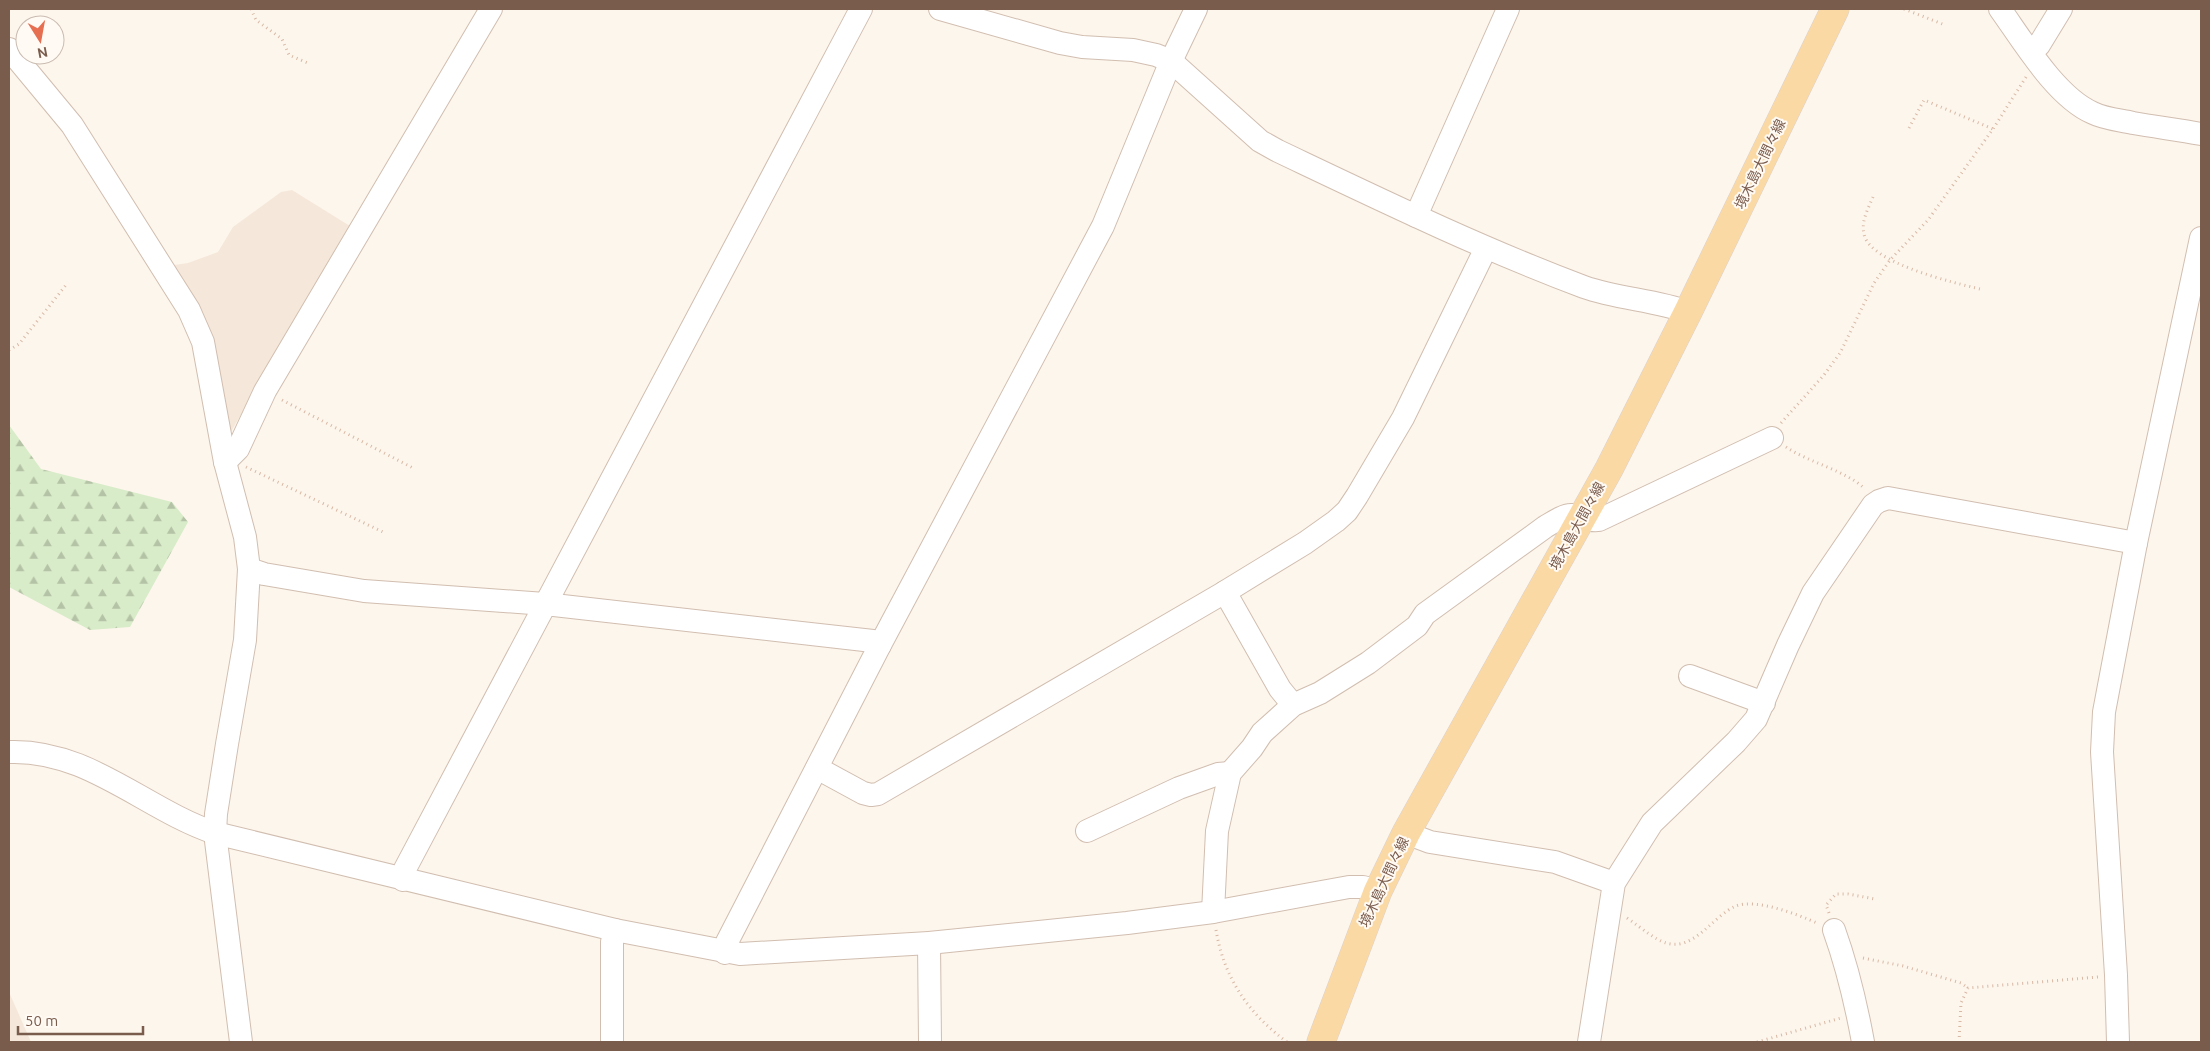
<svg xmlns="http://www.w3.org/2000/svg" width="2210" height="1051" viewBox="0 0 2210 1051" font-family="Ubuntu,'Noto Sans JP',sans-serif">
<defs>
<pattern id="forest-firs" width="22" height="20" patternUnits="userSpaceOnUse" patternTransform="scale(1.25)"><rect width="22" height="20" fill="#d8ecc9"/><path d="M5 1l3.5 6h-7zM16 11l3.5 6h-7z" fill="#b4c2a5"/></pattern>
</defs>
<rect width="100%" height="100%" fill="#fdf6ec"/>
<g fill="#f5e8da">
<polygon points="292,190 350,226 228,437 208,373 160,267 188,263 218,252 233,227 281,192"/>
<polygon points="9,992 31,1042 9,1042"/>
</g>
<polygon fill="url(#forest-firs)" points="9,425 41,469 172,502 188,522 130,627 90,630 9,587"/>
<g fill="none" stroke-linecap="round" stroke-linejoin="round">
<defs>
<g id="minor">
<path d="M940,9L1060,43L1082,47L1133,50L1156,55L1171,61L1260,141L1278,151C1379,199 1480,248 1584,287C1618,299 1655,300 1688,312"/>
<path d="M2000,9C2023,41 2056,97 2093,113C2105,119 2120,120 2133,123C2156,127 2179,130 2201,134"/>
<polyline points="9,49 72,125 189,310 203,342 225,462 245,537 249,569 245,640 227,744 216,814 215,833 241,1042"/>
<polyline points="2032,52 2039,45 2061,9"/>
<polyline points="1416,216 1508,9"/>
<polyline points="225,462 238,449 265,391 491,9"/>
<polyline points="249,569 264,574 364,591 545,604 873,641 880,645"/>
<polyline points="1225,592 1280,689 1293,705"/>
<polyline points="1690,676 1764,703"/>
<path d="M9,752C88,749 144,809 215,833L615,930L740,954L929,943L1127,923L1213,912L1349,887H1363L1378,891"/>
<polyline points="817,768 863,793 871,795 878,794 1225,592 1305,543 1336,521 1347,511 1357,496 1403,418 1486,248"/>
<polyline points="1087,831 1179,788 1218,774 1230,773"/>
<polyline points="1406,833 1430,842 1555,862 1614,883"/>
<polyline points="403,880 405,869 861,9"/>
<path d="M1213,912L1217,831L1230,773L1252,748L1262,733L1293,705L1320,693L1368,663L1417,626L1425,614L1545,527C1552,523 1563,515 1571,515C1582,516 1588,522 1599,520L1772,438"/>
<path d="M1834,930C1847,966 1856,1004 1863,1042"/>
<polyline points="929,943 930,1042"/>
<polyline points="725,953 727,942 880,645 1103,226 1171,61 1196,9"/>
<polyline points="612,1042 612,942 615,930"/>
<polyline points="1589,1042 1614,883 1652,823 1736,742 1756,719 1788,645 1813,593 1873,505 1879,501 1888,498 2136,543"/>
<polyline points="2118,1042 2116,975 2102,752 2104,712 2136,543 2201,238"/>
</g>
<polyline id="major" points="1321,1042 1378,891 1406,833 1609,469 1688,312 1835,9"/>
</defs>
<use href="#minor" stroke="#d1beb0" stroke-width="24"/>
<use href="#major" stroke="#dad1cd" stroke-width="29"/>
<g stroke="#d9b8a5" stroke-width="3" stroke-dasharray="1 4" stroke-linecap="butt">
<polyline points="251,9 256,20 282,39 289,55 310,64"/>
<polyline points="1904,9 1945,25"/>
<polyline points="1909,128 1924,100 1993,129"/>
<path d="M1873,197C1868,209 1861,221 1864,234C1869,263 1955,283 1980,289"/>
<polyline points="9,350 19,344 66,285"/>
<polyline points="282,400 415,469"/>
<polyline points="1781,423 1824,375 1840,353 1874,283 1890,260 1928,220 1993,129 2026,77"/>
<path d="M1786,447C1810,463 1844,470 1864,488"/>
<polyline points="246,467 383,532"/>
<polyline points="1829,913 1826,905 1836,894 1848,894 1875,899"/>
<path d="M1627,918C1660,941 1673,959 1708,927C1716,920 1726,910 1736,906C1756,898 1799,915 1817,923"/>
<path d="M1216,930C1224,978 1248,1013 1287,1042"/>
<polyline points="1863,958 1903,966 1961,983 1968,988"/>
<polyline points="1757,1042 1841,1018"/>
<polyline points="1959,1042 1961,1003 1968,988 2098,977"/>
</g>
<use href="#minor" stroke="#fff" stroke-width="22"/>
<use href="#major" stroke="#fbd9a5" stroke-width="28"/>
</g>
<g text-anchor="middle" dominant-baseline="central" stroke-width="4" stroke-linejoin="round" paint-order="stroke">
<g font-size="14" fill="#7a5c4d" stroke="#fffaf3">
<text transform="translate(1760 164) rotate(-64)">境木島大間々線</text>
<text transform="translate(1577 526) rotate(-61)">境木島大間々線</text>
<text transform="translate(1384 882) rotate(-65)">境木島大間々線</text>
</g>
</g>
<rect width="2210" height="1051" fill="none" stroke="#7a5c4d" stroke-width="20"/>
<g transform="translate(40 40) rotate(169)"><circle r="24" fill="#fffaf3" stroke="#cabbb1"/>
<path d="M0-4L9 19L0 12L-9 19Z" fill="#e76f51"/>
<text y="-8" font-size="14" font-weight="bold" text-anchor="middle" fill="#7a5c4d">N</text>
</g>
<path d="M18 1026v8h125v-8" fill="none" stroke="#7a5c4d" stroke-width="2.5"/>
<text x="25" y="1026" font-size="15" fill="#7a5c4d" stroke="#fffaf3" stroke-width="4" paint-order="stroke">50 m</text>
</svg>
